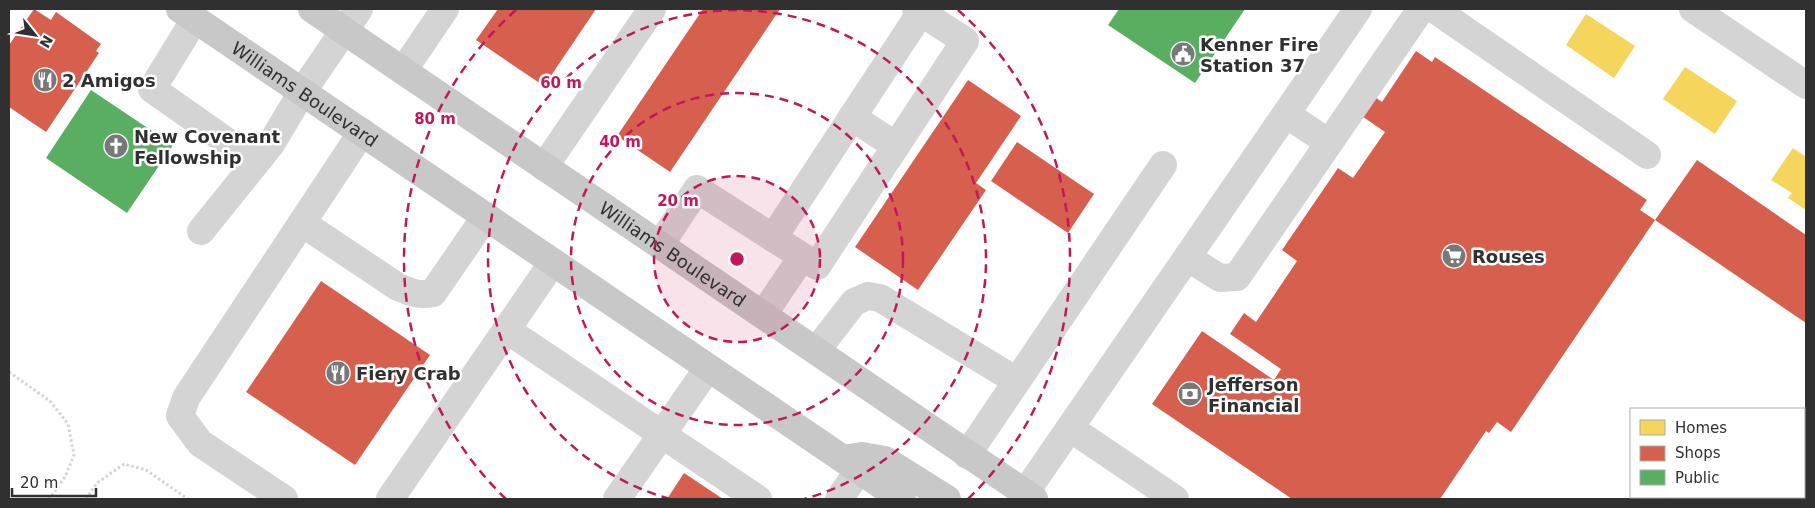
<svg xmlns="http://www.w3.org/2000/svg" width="1815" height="508" viewBox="0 0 1815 508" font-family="'DejaVu Sans',sans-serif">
<rect width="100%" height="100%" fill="#fff"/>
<g fill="#f6d55c">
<polygon points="1586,14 1635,46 1614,78 1566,45"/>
<polygon points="1685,67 1737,101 1715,134 1663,99"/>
<polygon points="1793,148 1806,157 1806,210 1788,198 1792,193 1771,180"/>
</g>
<g fill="#d6604d">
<polygon points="34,9 51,20 56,12 101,44 96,51 99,53 46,132 9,107 9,45"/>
<polygon points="498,9 596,9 544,86 476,40"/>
<polygon points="703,9 780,9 670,172 617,136"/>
<polygon points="1416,51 1432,62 1435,57 1647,200 1640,210 1655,220 1511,432 1497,422 1489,433 1486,431 1440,499 1292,499 1152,404 1202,331 1274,380 1281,369 1230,334 1244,313 1256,322 1297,261 1282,250 1338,168 1353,178 1385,132 1356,112 1369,93 1382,102"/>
<polygon points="968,80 1021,116 976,183 986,190 918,290 855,247"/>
<polygon points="1017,142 1094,194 1068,233 991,181"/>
<polygon points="1697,160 1806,235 1806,323 1655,220"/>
<polygon points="321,281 430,355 355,465 246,392"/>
<polygon points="684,473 723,499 667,499"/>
</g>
<g fill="#5aae61">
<polygon points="1119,9 1245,9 1195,83 1108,25"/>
<polygon points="91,90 173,145 127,213 46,158"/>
</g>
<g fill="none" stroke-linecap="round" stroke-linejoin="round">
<g stroke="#d4d4d4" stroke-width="3" stroke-dasharray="2.5 2.5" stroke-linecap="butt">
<polyline points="9,372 50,401 68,424 74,455 65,477 49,499"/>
<polyline points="86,499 97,483 124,464 146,470 188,499"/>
</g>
<g stroke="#d4d4d4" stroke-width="28">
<polyline points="1434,9 1647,155"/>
<polyline points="1693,9 1806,85"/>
<polyline points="195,19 152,89 256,162"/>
<polyline points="403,71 445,9"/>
<polyline points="1286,114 1329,143"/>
<polyline points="852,117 896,146"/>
<polyline points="544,167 652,9"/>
<path d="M302,223L398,287C410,292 419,296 433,293L486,216"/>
<polyline points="201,231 271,144 302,92 359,9"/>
<polyline points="773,238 921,12"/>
<polyline points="660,245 697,189 817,266 965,41 916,9"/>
<polyline points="1188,258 1220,278 1237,277 1421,9"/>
<polyline points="763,315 802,257"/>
<polyline points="507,330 758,499"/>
<polyline points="816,351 854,302 868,296 880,298 1017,381"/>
<polyline points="1070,428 1175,499"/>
<polyline points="967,455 1163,165"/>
<polyline points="1025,493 1358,9"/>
<polyline points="284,499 200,443 180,416 186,398 362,132"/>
<polyline points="390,499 553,262"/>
<polyline points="617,499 708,368"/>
<polyline points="839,499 859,470"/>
</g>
<g stroke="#c8c8c8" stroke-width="28">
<path id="s1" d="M180,9L902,499"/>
<path id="s2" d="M312,9L1034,499"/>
<polyline points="843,459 862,456 885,460 947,499"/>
</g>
</g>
<circle cx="737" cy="259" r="83" fill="#c2185b" fill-opacity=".12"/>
<g fill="none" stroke="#c2185b" stroke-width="2.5" stroke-dasharray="9 6">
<circle cx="737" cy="259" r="83"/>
<circle cx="737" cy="259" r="166"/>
<path d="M670 499A249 249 0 1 1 804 499"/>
<path d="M506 499A333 333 0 0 1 516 10M958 10A333 333 0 0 1 968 499"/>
</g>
<defs>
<symbol id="civic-disc" viewBox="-11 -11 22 22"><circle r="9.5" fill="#787878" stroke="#fff"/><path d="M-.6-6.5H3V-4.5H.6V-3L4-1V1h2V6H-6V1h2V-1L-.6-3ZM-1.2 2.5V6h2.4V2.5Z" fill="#fff"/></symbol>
<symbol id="restaurant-disc" viewBox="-11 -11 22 22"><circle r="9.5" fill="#787878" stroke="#fff"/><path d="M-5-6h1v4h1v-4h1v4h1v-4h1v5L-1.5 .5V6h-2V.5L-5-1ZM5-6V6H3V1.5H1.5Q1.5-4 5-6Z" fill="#fff"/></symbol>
<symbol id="church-disc" viewBox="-11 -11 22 22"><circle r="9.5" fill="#787878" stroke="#fff"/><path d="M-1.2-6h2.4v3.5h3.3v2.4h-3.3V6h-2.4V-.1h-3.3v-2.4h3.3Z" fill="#fff"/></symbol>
<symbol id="supermarket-disc" viewBox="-11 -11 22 22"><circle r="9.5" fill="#787878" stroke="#fff"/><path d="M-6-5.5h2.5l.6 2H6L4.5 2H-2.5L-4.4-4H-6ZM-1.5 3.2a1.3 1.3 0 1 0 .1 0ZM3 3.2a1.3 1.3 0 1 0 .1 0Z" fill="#fff"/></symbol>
<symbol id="bank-disc" viewBox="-11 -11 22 22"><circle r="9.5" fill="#787878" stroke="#fff"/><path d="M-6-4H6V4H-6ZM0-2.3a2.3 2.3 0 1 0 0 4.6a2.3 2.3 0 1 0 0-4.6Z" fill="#fff"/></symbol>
</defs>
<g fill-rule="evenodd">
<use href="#civic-disc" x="1169" y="40" width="28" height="28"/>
<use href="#restaurant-disc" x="31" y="66" width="28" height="28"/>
<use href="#church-disc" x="102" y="132" width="28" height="28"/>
<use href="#supermarket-disc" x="1440" y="242" width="28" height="28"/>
<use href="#restaurant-disc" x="324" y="359" width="28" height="28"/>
<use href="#bank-disc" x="1176" y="380" width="28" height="28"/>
</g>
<g text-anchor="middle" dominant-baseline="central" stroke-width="5" stroke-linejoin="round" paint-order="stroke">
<g font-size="18" font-weight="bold" fill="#303030" stroke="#fff" text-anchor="start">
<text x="1200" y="44">Kenner Fire<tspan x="1200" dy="21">Station 37</tspan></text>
<text x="62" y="80">2 Amigos</text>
<text x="134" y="136">New Covenant<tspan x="134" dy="21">Fellowship</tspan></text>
<text x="1472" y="256">Rouses</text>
<text x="356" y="373">Fiery Crab</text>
<text x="1208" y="384">Jefferson<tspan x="1208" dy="21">Financial</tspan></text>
</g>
<g font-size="18" fill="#303030" stroke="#fff">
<text stroke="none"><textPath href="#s1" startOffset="151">Williams Boulevard</textPath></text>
<text stroke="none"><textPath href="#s2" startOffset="436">Williams Boulevard</textPath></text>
</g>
</g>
<circle cx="737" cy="259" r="8" fill="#c2185b" stroke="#fff" stroke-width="2.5"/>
<g font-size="15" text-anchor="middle" font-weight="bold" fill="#c2185b" stroke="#fff" stroke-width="5" stroke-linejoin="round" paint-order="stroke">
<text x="561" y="88">60 m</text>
<text x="435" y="124">80 m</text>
<text x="620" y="147">40 m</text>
<text x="678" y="206">20 m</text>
</g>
<rect width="1815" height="508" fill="none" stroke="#303030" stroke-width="20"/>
<rect x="1630" y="408" width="175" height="90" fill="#ffffff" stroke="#acacac"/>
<rect x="1640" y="420" width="25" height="15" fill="#f6d55c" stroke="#acacac"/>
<text x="1675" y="433" font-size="15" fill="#303030">Homes</text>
<rect x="1640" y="446" width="25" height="15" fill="#d6604d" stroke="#acacac"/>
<text x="1675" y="458" font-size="15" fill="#303030">Shops</text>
<rect x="1640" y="470" width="25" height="15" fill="#5aae61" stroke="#acacac"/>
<text x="1675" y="483" font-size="15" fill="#303030">Public</text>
<g transform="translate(35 35) rotate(120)" stroke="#ffffff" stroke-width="4" paint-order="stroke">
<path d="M0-4L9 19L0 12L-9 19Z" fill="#303030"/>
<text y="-8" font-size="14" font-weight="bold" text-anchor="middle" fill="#303030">N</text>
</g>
<path d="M12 488v8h84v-8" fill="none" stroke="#303030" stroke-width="2.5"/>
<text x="20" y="488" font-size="15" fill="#303030" stroke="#ffffff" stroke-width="4" paint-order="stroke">20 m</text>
</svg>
